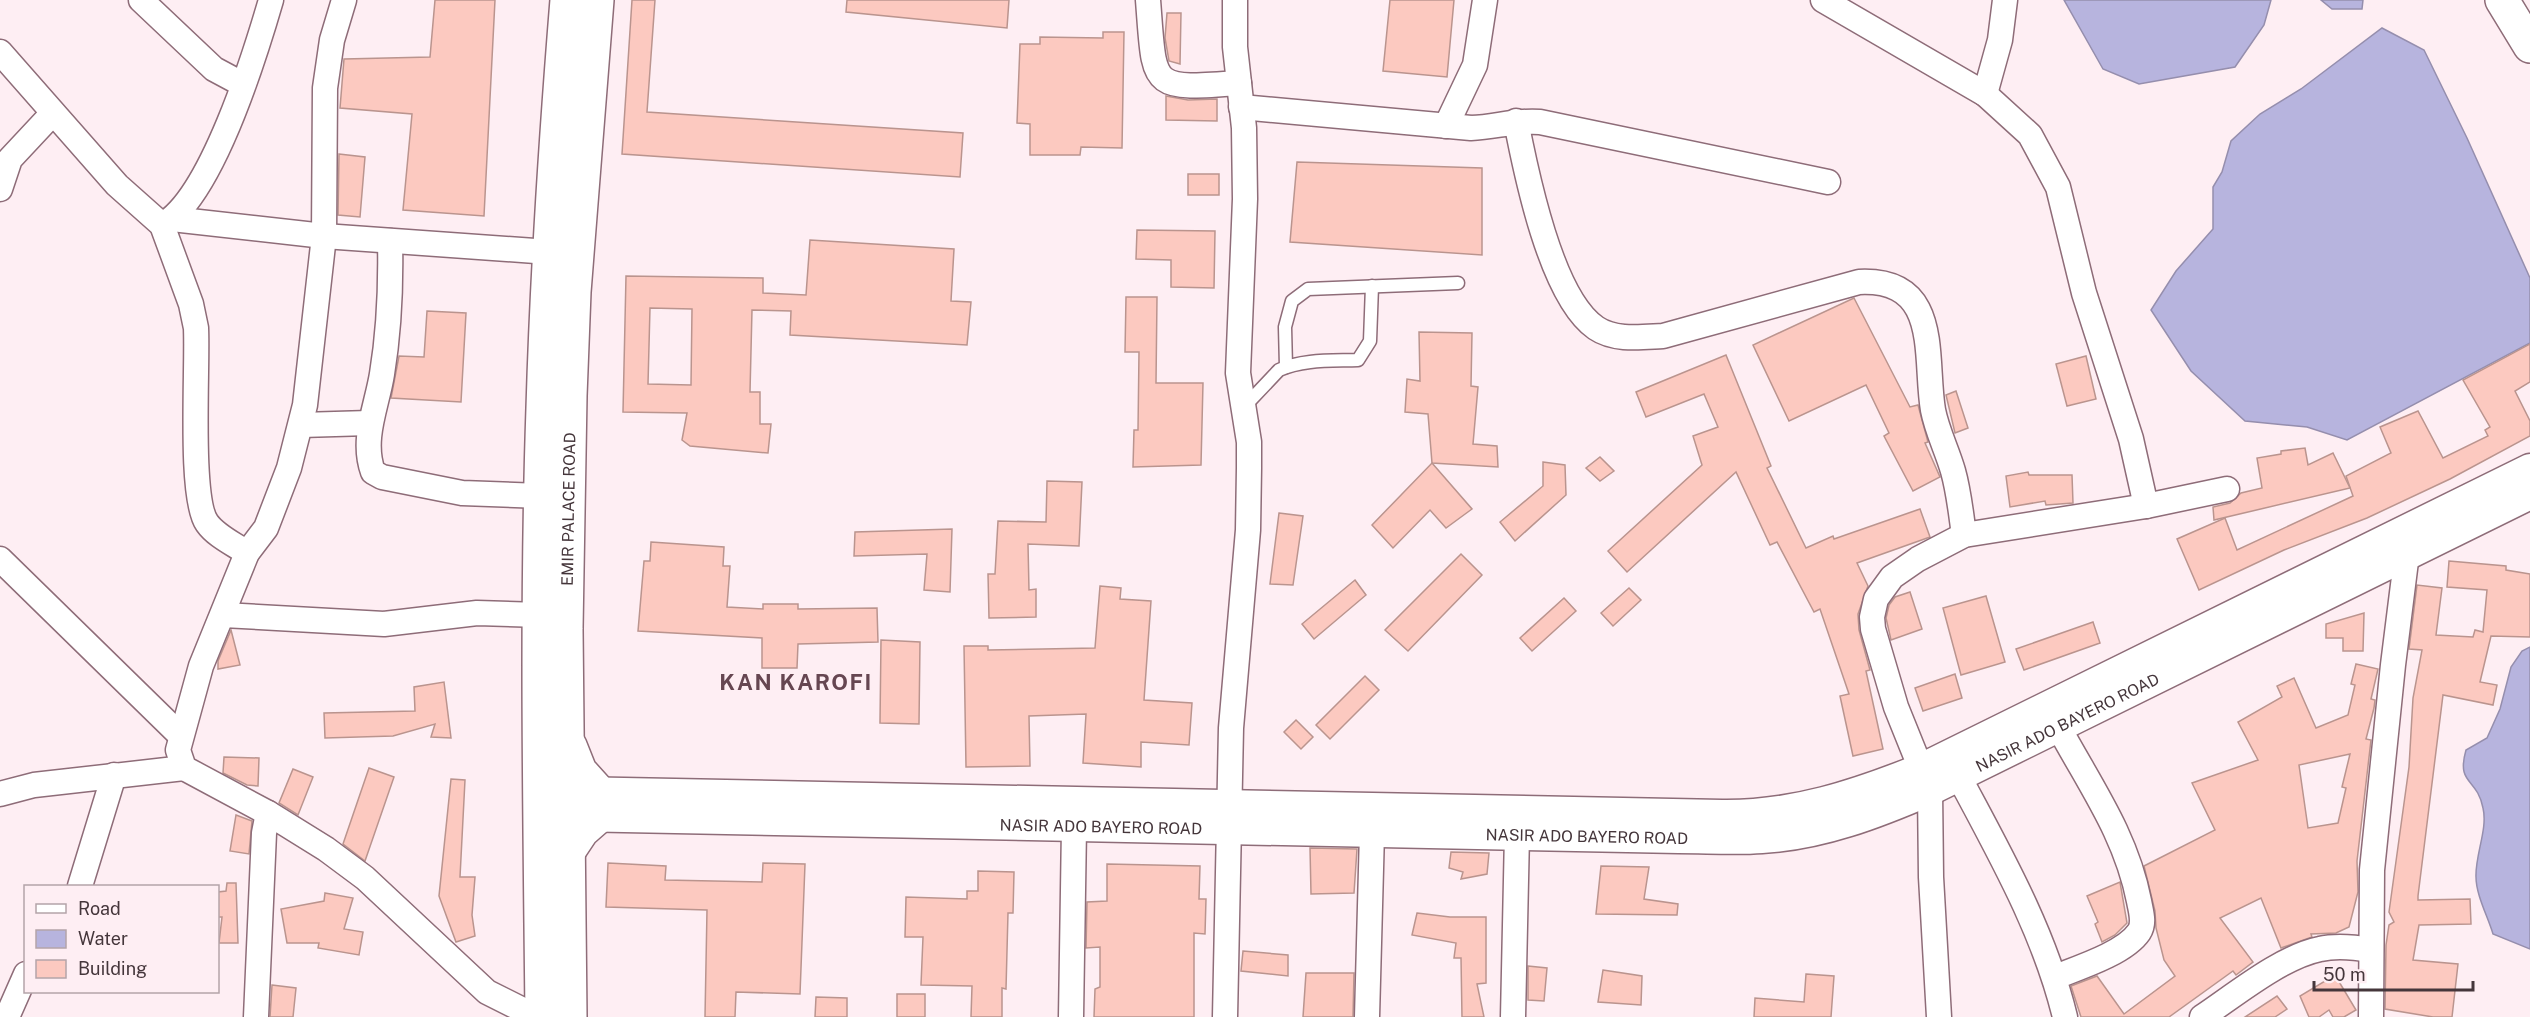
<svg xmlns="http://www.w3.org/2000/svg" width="2530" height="1017" viewBox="0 0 2530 1017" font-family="'Public Sans',sans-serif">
<rect width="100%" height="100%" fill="#feeef3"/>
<g fill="#b7b4de" stroke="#958ead" stroke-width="1.5">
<polygon points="2064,0 2271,0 2264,25 2235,67 2139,84 2103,69"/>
<polygon points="2321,0 2363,0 2362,9 2332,9"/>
<polygon points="2382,28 2424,50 2467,138 2530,278 2530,343 2347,440 2307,427 2245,421 2191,371 2151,310 2176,271 2213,229 2213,187 2222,172 2231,141 2260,114 2301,89"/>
<path d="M2530,647V949L2493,934C2488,917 2476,895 2476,877C2475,855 2488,829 2483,808C2477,777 2456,785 2466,750L2487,738L2500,709L2511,667L2522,651Z"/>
</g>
<g fill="#fcc9c0" stroke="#ba948e" stroke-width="1.5" fill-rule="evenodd">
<polygon points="435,0 495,0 484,216 403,210 412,114 340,108 344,59 430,57"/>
<polygon points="632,0 655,0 647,112 963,133 960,177 622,154"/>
<polygon points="847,0 1009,0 1007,28 846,12"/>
<polygon points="1390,0 1454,0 1447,77 1383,71"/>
<polygon points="1167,13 1181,13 1180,64 1169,61 1165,38"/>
<polygon points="1103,32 1124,32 1122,148 1081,147 1080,155 1030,155 1030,124 1017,123 1020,44 1040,44 1040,37 1103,38"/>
<polygon points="1166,96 1188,100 1217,99 1217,121 1166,120"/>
<polygon points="339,154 365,157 360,217 338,215"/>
<polygon points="1297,162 1482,168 1482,255 1290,242"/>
<rect x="1188" y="174" width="31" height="21"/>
<polygon points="1137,230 1215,231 1214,288 1171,287 1171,260 1136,259"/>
<path d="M810,240L954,249L951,301L971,302L967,345L790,335L791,311L752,310L750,392H760V424H771L768,453L690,446L682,440L687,413L623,412L626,276L763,278V293L806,295ZM650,308L692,309L691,385L648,384Z"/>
<polygon points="1126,297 1157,297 1156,383 1203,383 1201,465 1133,467 1134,430 1138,430 1139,352 1125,352"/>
<polygon points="1854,298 1910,407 1918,405 1928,442 1925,443 1940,477 1913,491 1884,436 1889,433 1866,385 1789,421 1753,345"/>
<polygon points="427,311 466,313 461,402 391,398 399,356 424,357"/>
<polygon points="1419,332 1472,333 1471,386 1478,387 1473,444 1497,446 1498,467 1432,463 1428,414 1405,412 1407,379 1420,381"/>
<polygon points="2530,344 2530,382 2515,391 2530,421 2530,436 2450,479 2367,518 2284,550 2199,590 2177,539 2225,518 2237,550 2353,496 2346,476 2391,453 2380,427 2418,411 2443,458 2488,436 2485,430 2490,427 2463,380"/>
<polygon points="1726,355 1771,466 1767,468 1806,548 1833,536 1834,539 1920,509 1930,537 1857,563 1868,586 1858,614 1859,630 1870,670 1866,671 1883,749 1853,756 1840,696 1849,694 1820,609 1814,612 1777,542 1770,545 1736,472 1627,572 1608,551 1702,465 1693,436 1718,427 1704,394 1646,417 1636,392"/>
<polygon points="2086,356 2096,399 2067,406 2056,364"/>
<polygon points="1956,391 1968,428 1955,433 1946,395"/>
<polygon points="2305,448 2308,465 2333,453 2350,488 2214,520 2213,507 2230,503 2241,493 2262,488 2257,458 2281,454 2281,451"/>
<polygon points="1600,457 1614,471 1600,481 1586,468"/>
<polygon points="1543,462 1565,465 1566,495 1515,541 1500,522 1543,486"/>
<polygon points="1432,463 1472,509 1446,528 1430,510 1393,548 1372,525"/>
<polygon points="2028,472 2029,475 2072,475 2073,503 2046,505 2045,501 2010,507 2006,476"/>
<polygon points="1047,481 1082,482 1079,546 1028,544 1029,590 1036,589 1036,617 989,618 988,574 995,574 998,521 1046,522"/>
<polygon points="1279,513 1303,516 1293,585 1270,584"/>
<polygon points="952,529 950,592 924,590 927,554 854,556 855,532"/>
<polygon points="651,542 724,547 723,566 730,566 727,607 763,609 763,604 798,604 798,609 877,608 878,642 798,644 797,668 762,668 762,638 638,631 644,561 650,561"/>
<polygon points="1461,554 1482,575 1408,651 1385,630"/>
<polygon points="2449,561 2506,566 2506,570 2530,574 2530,637 2491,636 2480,682 2497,685 2493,705 2443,695 2418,896 2418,900 2470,899 2471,924 2419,925 2413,960 2458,964 2452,1017 2433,1017 2385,1009 2386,945 2389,925 2394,922 2389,912 2409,767 2413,698 2422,650 2409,649 2417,585 2442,588 2436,635 2473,637 2475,630 2483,632 2487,590 2447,587"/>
<polygon points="1355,580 1366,595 1314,639 1302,624"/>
<polygon points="1100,586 1121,588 1120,599 1151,601 1144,700 1192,703 1189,745 1141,742 1141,767 1083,763 1086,714 1029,716 1030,766 966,767 964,646 988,646 988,650 1095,648"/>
<polygon points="1629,588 1641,600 1613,626 1601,613"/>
<polygon points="1910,592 1922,629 1891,640 1886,618 1889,605 1895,597"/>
<polygon points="1986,596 2005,662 1961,675 1943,608"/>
<polygon points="1564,598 1576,611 1532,651 1520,638"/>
<polygon points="2364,613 2363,651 2343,651 2343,638 2326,638 2326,624"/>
<polygon points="2093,622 2100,643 2024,670 2016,649"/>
<polygon points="231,630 240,665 218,669 218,661"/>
<polygon points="881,640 920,642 919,724 880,723"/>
<path d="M2356,664L2378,669L2371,699L2375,700L2374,708L2366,739L2371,740L2357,861L2358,892L2349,927L2336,933L2311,934L2312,937L2281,948L2261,898L2220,918L2253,962L2236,975L2233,971L2169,1017H2081L2071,986L2097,976L2124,1014L2175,976L2164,960L2156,928L2155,911L2144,866L2215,830L2192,783L2258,760L2238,722L2282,697L2277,686L2294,678L2316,728L2348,715L2355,685L2351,684ZM2350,754L2342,787L2346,788L2338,823L2308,828L2299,765Z"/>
<polygon points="1955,674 1962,698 1923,711 1915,688"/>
<polygon points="1365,676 1379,690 1330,739 1316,725"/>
<polygon points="444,682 451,738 431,737 435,724 393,736 325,738 324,713 415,711 414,687"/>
<polygon points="1296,720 1313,737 1301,749 1284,732"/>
<polygon points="224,757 259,758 258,786 247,785 223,773"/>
<polygon points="369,768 394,777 365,861 343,844"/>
<polygon points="293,769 313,777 298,815 279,803"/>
<polygon points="451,779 465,780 460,877 475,877 472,915 475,936 456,942 439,896"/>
<polygon points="236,815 252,821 249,854 230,851"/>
<polygon points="1310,848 1357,849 1354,893 1311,894"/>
<polygon points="1451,852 1489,853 1487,874 1461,879 1463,872 1449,868"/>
<polygon points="608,863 666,866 665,880 762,882 763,863 805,864 800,994 736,992 735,1017 705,1017 707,910 606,907"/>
<polygon points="1107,864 1200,866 1199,899 1206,899 1205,934 1194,933 1194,1017 1094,1017 1095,989 1100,987 1100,947 1086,948 1087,902 1107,901"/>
<polygon points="1601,866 1649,867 1644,899 1678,904 1677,915 1596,914"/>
<polygon points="978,871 1014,872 1013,913 1008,913 1006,989 1002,988 1002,1017 971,1017 972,986 921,985 923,937 905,937 906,897 967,899 967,891 978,891"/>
<polygon points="2120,882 2127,923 2115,935 2102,942 2095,924 2098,922 2087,896"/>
<polygon points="227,883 236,883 238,943 219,943 222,917 218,917 218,892 226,891"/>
<polygon points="325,893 353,898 344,929 363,932 359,955 318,948 319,943 287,943 281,909 324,901"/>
<polygon points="1417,913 1450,917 1486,917 1486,983 1477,984 1484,1017 1462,1017 1461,958 1454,958 1456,943 1412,935"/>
<polygon points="1243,951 1288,955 1288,976 1241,971"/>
<polygon points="1528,966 1547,968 1544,1001 1528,1000"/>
<polygon points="1603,970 1642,976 1641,1005 1598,1002"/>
<polygon points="1306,973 1354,973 1353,1017 1303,1017"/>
<polygon points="1806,974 1834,976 1831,1017 1754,1017 1755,998 1804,1002"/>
<polygon points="2335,975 2356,1010 2344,1017 2333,1017 2329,1010 2319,1017 2309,1017 2300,996"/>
<polygon points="272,985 296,988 293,1017 270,1017"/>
<rect x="897" y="994" width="28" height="23"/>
<polygon points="2277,996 2287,1009 2275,1017 2245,1017"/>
<polygon points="816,997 847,998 847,1017 815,1017"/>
</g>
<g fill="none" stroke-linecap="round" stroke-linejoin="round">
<defs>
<g id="service">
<polyline points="1286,367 1285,327 1292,301 1308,289 1458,283"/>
<path d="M1244,407L1279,370C1303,359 1332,361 1358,360L1370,341L1372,286"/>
</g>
<g id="minor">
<polyline points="141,0 214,69 242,84"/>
<polyline points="344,0 332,40 325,88 324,236 305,405 289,468 266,528 247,553 201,666 178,750 184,768 268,813 326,849 365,878 487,992 537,1017"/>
<path d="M1148,0C1155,88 1148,90 1239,83"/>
<polyline points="1823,0 1985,94 2030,135 2058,187 2084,293 2131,439 2146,506"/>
<path d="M0,52L117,185L162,225L191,304L196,328C198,366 189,498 207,523C216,536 234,544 247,553"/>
<polyline points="1985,94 2000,40 2005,0"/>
<path d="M1241,107L1471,128C1497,127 1513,120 1540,122L1828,182"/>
<path d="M1516,121C1526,173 1551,297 1596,328C1615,341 1642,337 1663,336L1859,282C1942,278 1924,357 1933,410C1937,431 1947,450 1953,471C1959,492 1961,514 1964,535"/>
<polyline points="1446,126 1475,65 1485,0"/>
<polyline points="0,189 10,159 53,113"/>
<polyline points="172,219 324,236 549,252"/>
<path d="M162,225C211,198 255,55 271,0"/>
<path d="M390,241C391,284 389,331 382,374C377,406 361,439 373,472L382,477L462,493L541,496"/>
<polyline points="301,425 369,423"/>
<polyline points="0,559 181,736"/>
<polyline points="223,615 384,624 477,613 540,615"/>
<polyline points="1921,769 1896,707 1873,629 1872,617 1876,599 1892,577 1918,559 1964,535 2146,506 2227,489"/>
<path d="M1959,777C2000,854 2044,931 2065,1017"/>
<polyline points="1930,790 1931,877 1939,1017"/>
<polyline points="0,794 34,785 184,768"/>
<polyline points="80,886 114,775"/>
<path d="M2055,977C2078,968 2125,953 2139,932C2145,923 2141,912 2139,901C2126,835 2091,787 2059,728"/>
<polyline points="7,1017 26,974"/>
<polyline points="256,1017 264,833 268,813"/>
<polyline points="1071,1017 1074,827"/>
<polyline points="1225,1017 1231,728 1248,530 1249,468 1249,442 1238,373 1245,199 1244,128 1235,47 1235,0"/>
<polyline points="1367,1017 1372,832"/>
<polyline points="1513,1017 1517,834"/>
<path d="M2202,1017C2235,995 2281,957 2320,949C2337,945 2354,947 2371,950"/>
<polyline points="2371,1017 2372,870 2393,665 2407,553"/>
</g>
<g id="tertiary">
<path d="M573,792L1722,815C1793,816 1856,795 1921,769L2530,469"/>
<path id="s1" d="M573,816L1679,838C1707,838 1735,840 1762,838C1820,835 1877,813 1930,790L2530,494"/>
</g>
<g id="primary">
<polyline points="2502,0 2530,46"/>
<polyline points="570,746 580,771 599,792"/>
<polyline points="568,852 582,831 598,817"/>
<path d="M542,1017C540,814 536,611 543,408C547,272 556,136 567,0"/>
<path id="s2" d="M570,1017L566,629L570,396L574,292L597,0"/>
</g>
</defs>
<use href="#service" stroke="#8e6c78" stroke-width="15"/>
<use href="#minor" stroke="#8e6c78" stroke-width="27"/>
<use href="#tertiary" stroke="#8e6c78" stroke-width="33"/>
<use href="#primary" stroke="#8e6c78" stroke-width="36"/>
<use href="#service" stroke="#fff" stroke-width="12"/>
<use href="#minor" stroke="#fff" stroke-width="24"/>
<use href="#tertiary" stroke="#fff" stroke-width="30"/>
<use href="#primary" stroke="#fff" stroke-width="33"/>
</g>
<g text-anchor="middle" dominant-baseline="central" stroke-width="6" stroke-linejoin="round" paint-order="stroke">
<g font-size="16" fill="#45363b" stroke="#feeef3">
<text stroke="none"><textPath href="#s2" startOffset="508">EMIR PALACE ROAD</textPath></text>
<text stroke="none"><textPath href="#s1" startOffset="1518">NASIR ADO BAYERO ROAD</textPath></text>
<text stroke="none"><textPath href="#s1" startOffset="528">NASIR ADO BAYERO ROAD</textPath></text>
<text stroke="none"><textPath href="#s1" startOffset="1014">NASIR ADO BAYERO ROAD</textPath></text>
</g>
<g font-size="22" font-weight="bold" letter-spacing="1.5" fill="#664651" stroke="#feeef3">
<text x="796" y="682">KAN KAROFI</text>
</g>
</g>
<rect x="24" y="885" width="195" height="108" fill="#feeef3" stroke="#b4a4a9" stroke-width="1.5"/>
<rect x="36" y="904" width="30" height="9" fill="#ffffff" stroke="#b4a4a9" stroke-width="1.5"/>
<text x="78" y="915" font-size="18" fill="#45363b">Road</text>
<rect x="36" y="930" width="30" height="18" fill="#b7b4de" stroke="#b4a4a9" stroke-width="1.5"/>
<text x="78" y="945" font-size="18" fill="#45363b">Water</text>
<rect x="36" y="960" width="30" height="18" fill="#fcc9c0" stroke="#b4a4a9" stroke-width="1.5"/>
<text x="78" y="975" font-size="18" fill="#45363b">Building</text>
<path d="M2314 981v9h159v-9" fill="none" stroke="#45363b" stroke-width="3"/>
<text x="2323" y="981" font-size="18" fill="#45363b" stroke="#feeef3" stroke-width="4.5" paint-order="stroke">50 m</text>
</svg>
